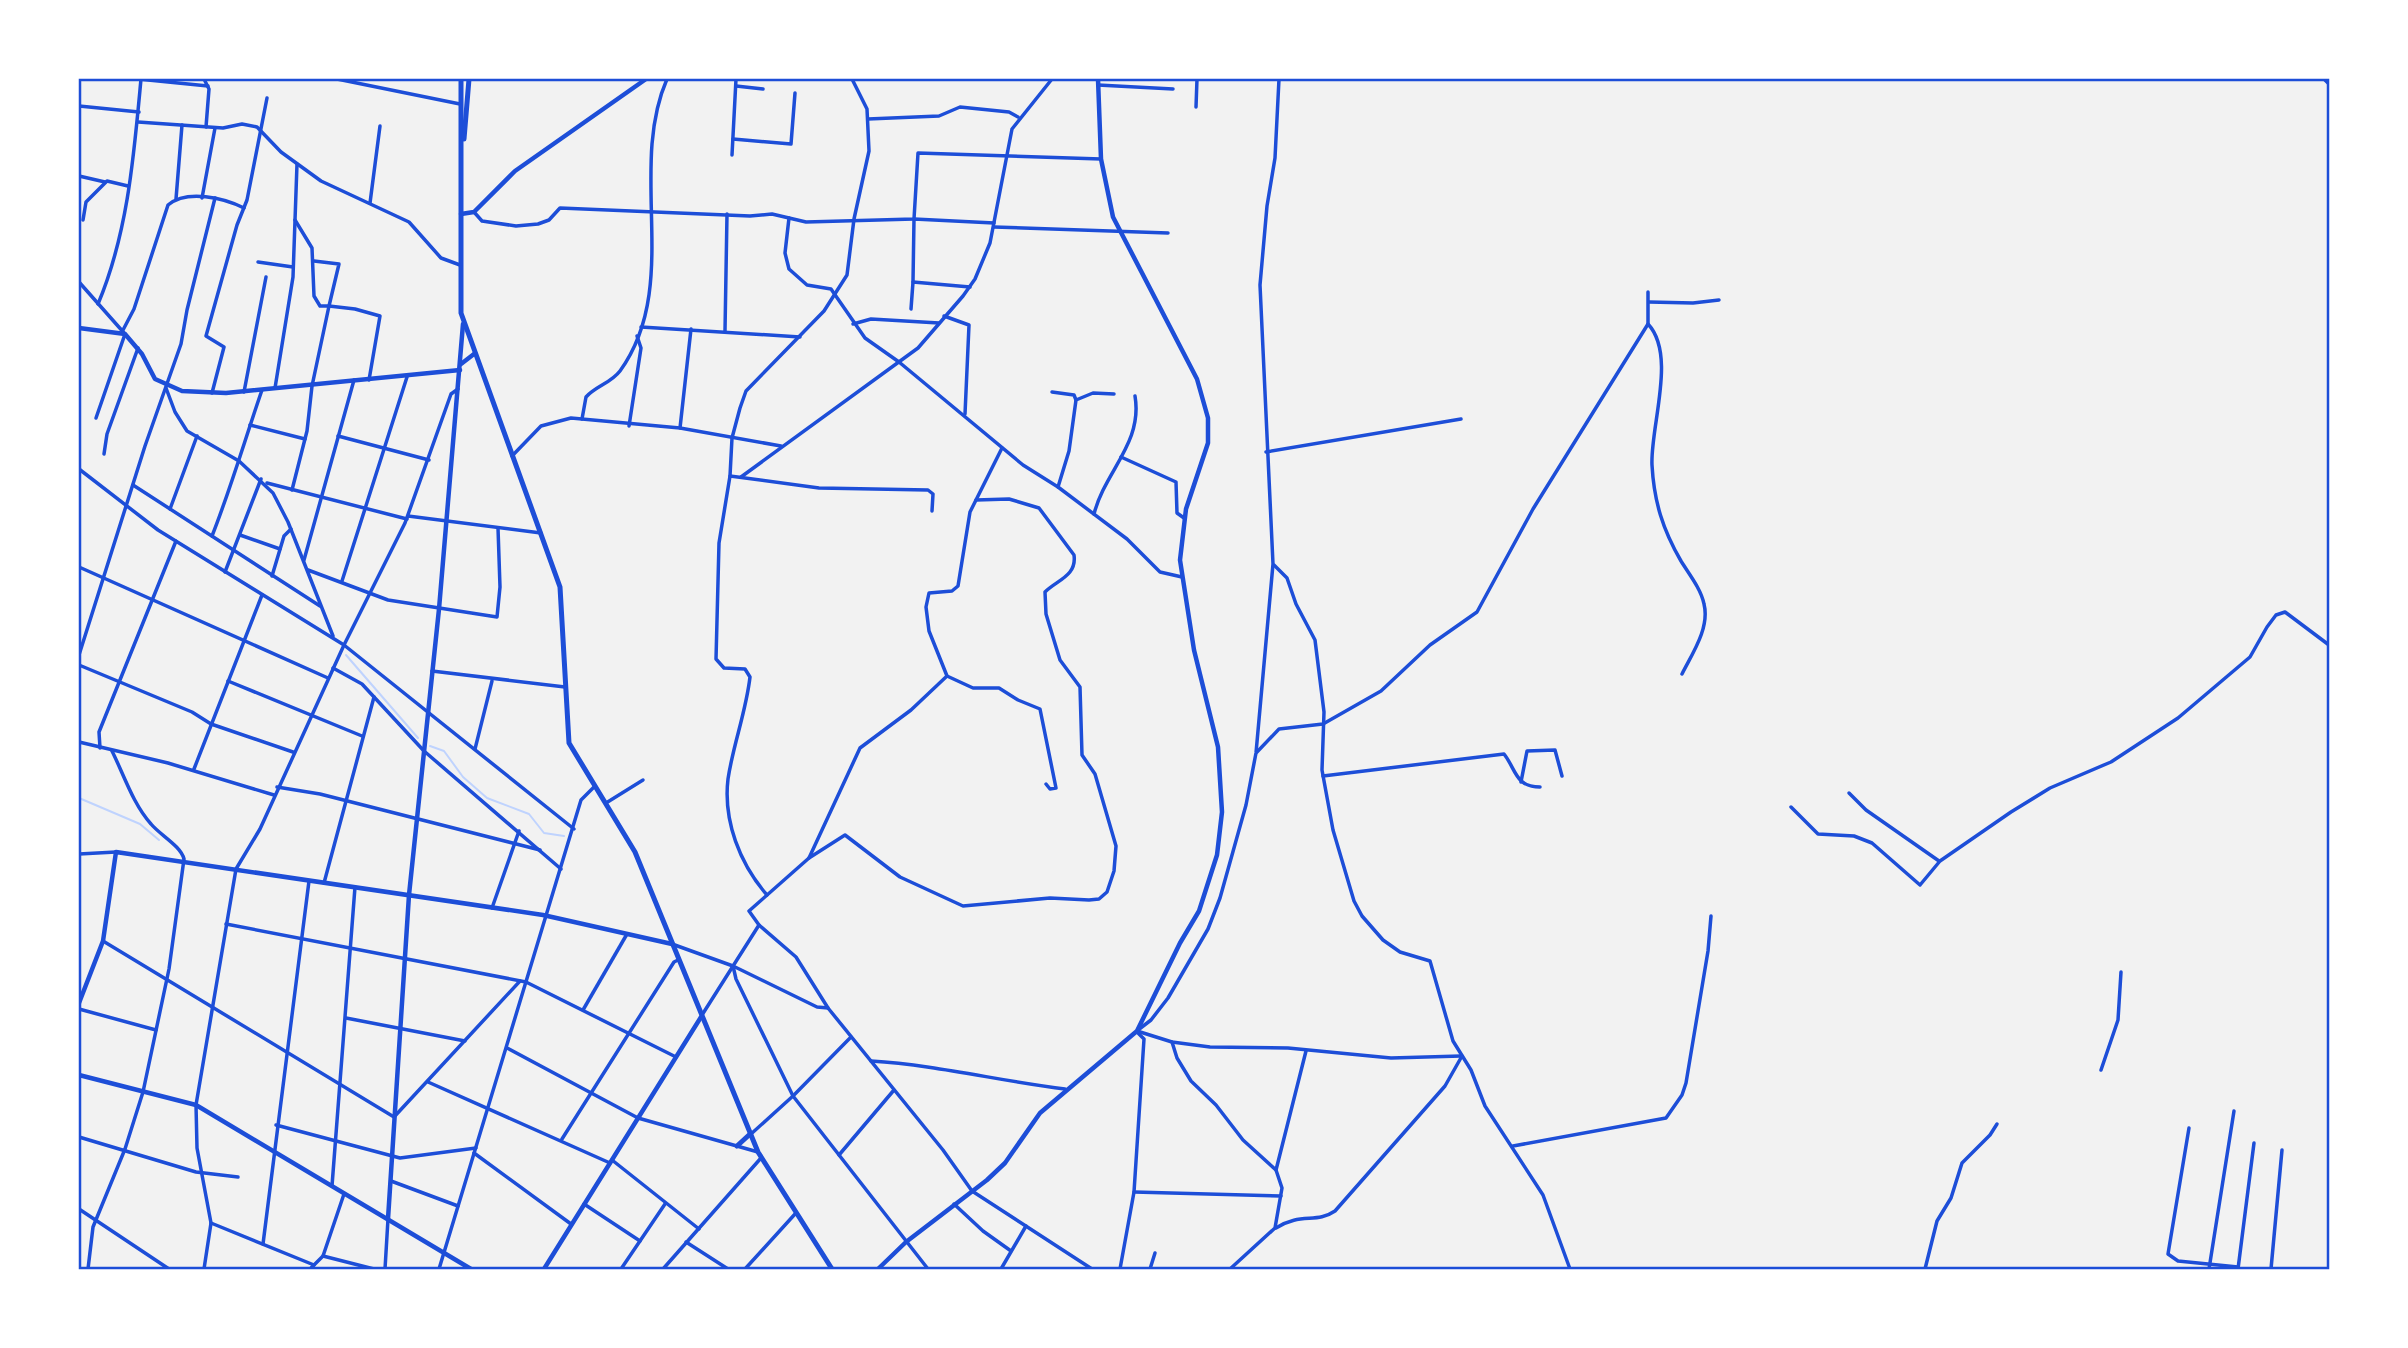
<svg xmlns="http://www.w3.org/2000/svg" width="2408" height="1348" viewBox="0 0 2408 1348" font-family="Manrope,sans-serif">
<rect width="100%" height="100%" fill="#f2f2f2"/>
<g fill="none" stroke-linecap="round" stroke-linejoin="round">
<g stroke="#bfd3fe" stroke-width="2">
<polyline points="346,655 418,738"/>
<polyline points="430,746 444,751 463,777 487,798 529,814 544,833 564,836"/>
<polyline points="79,798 140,824 159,840"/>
</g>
<g stroke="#1d4ed8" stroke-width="3.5">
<polyline points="138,79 208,86"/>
<polyline points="204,79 209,89 206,127"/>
<polyline points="337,79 460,104"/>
<polyline points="2324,79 2329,84"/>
<polyline points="1098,85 1173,89"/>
<polyline points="736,86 763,89"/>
<polyline points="79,106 139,112"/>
<polyline points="1196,107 1197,79"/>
<polyline points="868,119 939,116 960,107 1009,112 1018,117"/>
<polyline points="138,122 223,128 242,124 257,127 281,152 321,181 409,222 441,258 460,265"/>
<polyline points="733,139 791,144 795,93"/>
<polyline points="732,155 736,79"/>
<polyline points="79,176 105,182"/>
<polyline points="202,198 215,128"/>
<polyline points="176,199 182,125"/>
<polyline points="370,203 380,126"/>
<polyline points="474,212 482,221 516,226 538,224 549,220 560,208 750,216 772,214 806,222 914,219 918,153 1101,159"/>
<polyline points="789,218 785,253 789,269 807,285 831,289 865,338 899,362 1023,465 1058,487 1127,539 1160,572 1182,577"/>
<polyline points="83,220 86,202 107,181 128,186"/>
<polyline points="994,227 1168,233"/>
<polyline points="314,261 339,264 329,306 355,309 380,316 369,380"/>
<polyline points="258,262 293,267"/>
<polyline points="79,282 125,334 96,418"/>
<polyline points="913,282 914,219 994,223"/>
<polyline points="1649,302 1693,303 1719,300"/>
<path d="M98,304C128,233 134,154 141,79"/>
<polyline points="911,309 913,282 970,287"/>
<polyline points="944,316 969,325 965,414"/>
<polyline points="853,324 871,319 939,323"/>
<path d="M1648,324C1677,355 1650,427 1652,465C1654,502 1663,530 1681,561C1689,574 1701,589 1704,604C1710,628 1692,654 1682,674"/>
<polyline points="641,327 800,337"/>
<path d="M123,330L134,309L168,205C187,189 224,198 244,208"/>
<polyline points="725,331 727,214"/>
<polyline points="166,388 175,412 187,431 239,461 273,493 288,522 333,636"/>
<polyline points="275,388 293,277 297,164"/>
<polyline points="244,392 266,277"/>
<polyline points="1052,392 1074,395 1076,400"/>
<polyline points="212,393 224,347 206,336 237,225 247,200 267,98"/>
<path d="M582,419L586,397C596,386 611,383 620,371C682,285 627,171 667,79"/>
<polyline points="250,425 305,439"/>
<polyline points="629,426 641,348 637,336"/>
<polyline points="680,428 691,329"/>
<polyline points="338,436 429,460"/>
<polyline points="1002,448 970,512 958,586 952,591 929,593 926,607 929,631 947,676 973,688 999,688 1018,700 1040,709 1056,788 1050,789 1046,784"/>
<polyline points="1266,452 1461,419"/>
<polyline points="104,454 107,434 138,348"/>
<polyline points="512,456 541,426 571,418 680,428 781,446"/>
<polyline points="1121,457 1176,482 1177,513 1184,518"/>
<polyline points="79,469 158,530 344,645 574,829"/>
<polyline points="730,476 819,488 928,490 933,494 932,511"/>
<polyline points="741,477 918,348 963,296 975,279 990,243 1012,129 1052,79"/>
<polyline points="267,483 407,519"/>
<polyline points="133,485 320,606"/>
<polyline points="1058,487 1069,451 1076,400 1093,393 1114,394"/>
<polyline points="292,490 307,431 312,386 329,306 320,306 314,296 312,248 295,220"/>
<polyline points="170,509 197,436"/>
<path d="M1094,514C1105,471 1143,443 1135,396"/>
<polyline points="408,516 541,533"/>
<polyline points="240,535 280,549"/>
<path d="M212,536C231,488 245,439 262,390"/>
<polyline points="304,560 354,380"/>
<polyline points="1274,565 1287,578 1296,604 1315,640 1324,712 1322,770 1333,830 1354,901 1362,916 1383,940 1400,952 1430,961 1453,1041 1471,1070 1485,1106 1543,1195 1570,1269"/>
<polyline points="79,567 328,678"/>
<polyline points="308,570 388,600 497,617 500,587 498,528"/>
<polyline points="225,572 261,479"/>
<polyline points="272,576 284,536 291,529"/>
<polyline points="342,581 407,377"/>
<polyline points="79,655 145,446 181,344 187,310 215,198"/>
<polyline points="79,665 192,712 211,724 293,752"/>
<polyline points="333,668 362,684 424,751 561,869"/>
<polyline points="432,671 565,687"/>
<polyline points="947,676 911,710 860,748 809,858 749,911 759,925 796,957 828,1008 943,1150 972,1191 1092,1269"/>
<polyline points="228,681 362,736"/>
<polyline points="79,742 168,763 274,795"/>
<polyline points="100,748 99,732 176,541"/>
<polyline points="475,749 492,681"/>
<polyline points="1257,752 1279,729 1323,724 1381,691 1430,645 1477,612 1533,509 1648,324 1648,292"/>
<polyline points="194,769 262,595"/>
<path d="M1323,776L1504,754C1516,769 1515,787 1540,787"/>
<polyline points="1521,782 1527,751 1555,750 1562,776"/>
<polyline points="277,787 320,794 540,850"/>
<polyline points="1849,793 1866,810 1939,861"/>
<polyline points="606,803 643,780"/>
<polyline points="1791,807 1818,834 1854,836 1872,843 1920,885 1940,861 2011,812 2050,788 2111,762 2178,718 2250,657 2267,627 2276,615 2285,612 2329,645"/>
<polyline points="79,854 116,852"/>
<path d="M809,858L845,835L900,877L963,906L1050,898L1089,900L1099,899L1107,892L1114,871L1116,846L1095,774L1082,755L1080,687L1060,660L1046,614L1045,592C1057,580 1077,576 1074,555L1039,508L1009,499L976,500"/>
<polyline points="324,883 374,697"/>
<path d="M767,895C740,864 723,821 728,779C733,745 746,712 750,677L745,669L724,668L716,659L719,543L730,476L732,438L740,408L746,391L824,311L847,275L854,219L869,151L867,109L852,79"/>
<polyline points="492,908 519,831"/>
<polyline points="226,924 526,982 676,1057"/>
<polyline points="103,941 394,1117 520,981"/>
<polyline points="672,944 733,966 817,1007 828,1008"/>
<polyline points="733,966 736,979 793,1096 928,1269"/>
<polyline points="79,1009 156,1030"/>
<polyline points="583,1010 627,934"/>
<polyline points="702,1015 759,925"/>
<polyline points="346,1018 465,1041"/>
<polyline points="1138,1030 1151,1020 1168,998 1208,929 1220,898 1246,805 1256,753 1273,564 1260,285 1267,206 1275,158 1279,79"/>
<polyline points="1137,1031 1172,1042 1210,1047 1288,1048 1391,1058 1461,1056"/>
<polyline points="1172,1042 1177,1058 1191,1081 1216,1105 1243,1140 1276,1170 1282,1188 1275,1228 1230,1269"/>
<polyline points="507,1048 638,1118 758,1152"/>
<path d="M871,1061C937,1065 999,1081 1065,1089"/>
<polyline points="2101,1070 2118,1020 2121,972"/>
<polyline points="428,1082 610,1163"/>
<polyline points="276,1125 400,1158 476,1148"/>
<polyline points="2189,1128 2168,1254 2178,1261 2238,1267"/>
<polyline points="751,1134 793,1096 851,1037"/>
<polyline points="79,1137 196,1172 238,1177"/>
<polyline points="562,1139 674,962 678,960"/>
<polyline points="1513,1146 1666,1118 1682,1095 1686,1083 1708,951 1711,916"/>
<polyline points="474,1153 571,1224"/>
<polyline points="839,1155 894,1090"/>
<polyline points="612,1160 699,1229"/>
<polyline points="1276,1170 1306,1051"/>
<polyline points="391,1181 458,1206"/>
<polyline points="332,1186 355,887"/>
<polyline points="1134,1192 1281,1196"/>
<polyline points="584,1204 640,1241"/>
<polyline points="954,1204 983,1231 1011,1251"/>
<polyline points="79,1209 169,1269"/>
<polyline points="211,1223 314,1265"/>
<path d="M1276,1228C1301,1212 1316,1224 1335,1211L1445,1086L1462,1056"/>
<polyline points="686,1242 728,1269"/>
<polyline points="263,1244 309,881"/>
<polyline points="323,1256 374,1269"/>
<path d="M88,1269L93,1227L125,1149L143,1092L169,969L184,859C181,846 160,835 151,824C133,804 124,775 112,751"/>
<polyline points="204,1269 211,1223 197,1148 196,1105 236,869 260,829 344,645 405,523 451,394 458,389"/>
<polyline points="310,1269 323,1256 344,1194"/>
<polyline points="385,1269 388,1219"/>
<polyline points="439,1269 581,800 595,786"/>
<polyline points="621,1269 665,1204"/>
<polyline points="663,1269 761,1158"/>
<polyline points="745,1269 795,1214"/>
<polyline points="1001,1269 1026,1226"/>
<polyline points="1120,1269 1134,1192 1144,1039 1138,1033"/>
<polyline points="1150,1269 1155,1253"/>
<polyline points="1925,1269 1937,1221 1951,1198 1962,1163 1990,1135 1997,1124"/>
<polyline points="2209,1269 2234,1111"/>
<polyline points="2238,1269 2254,1143"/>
<polyline points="2271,1269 2282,1150"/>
</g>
<g stroke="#1d4ed8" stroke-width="4.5">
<polyline points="461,214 474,212 515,171 646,79"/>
<polyline points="79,328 125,334 142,354 155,379 182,391 226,393 460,370"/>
<polyline points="461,364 474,354"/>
<polyline points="79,1003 103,941 116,852 543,915 672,944"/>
<polyline points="79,1075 196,1105 471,1269"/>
<polyline points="388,1219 409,895 439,609 463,324"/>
<polyline points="544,1269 701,1017"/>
<polyline points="878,1269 906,1242 987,1180 1005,1163 1040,1113 1137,1031 1180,943 1199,911 1217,855 1222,812 1218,747 1194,650 1180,560 1186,509 1208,443 1208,418 1197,379 1113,217 1101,159 1098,79"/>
</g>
<g stroke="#1d4ed8" stroke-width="5">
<polyline points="461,79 461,313 560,587 569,743 635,852 758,1152 832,1269"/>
<polyline points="464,139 469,79"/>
<polyline points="737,1146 749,1135"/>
</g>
</g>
<rect width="2408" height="1348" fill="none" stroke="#ffffff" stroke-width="161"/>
<rect x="80" y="80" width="2248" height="1188" fill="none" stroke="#1d4ed8" stroke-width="2.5"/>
</svg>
